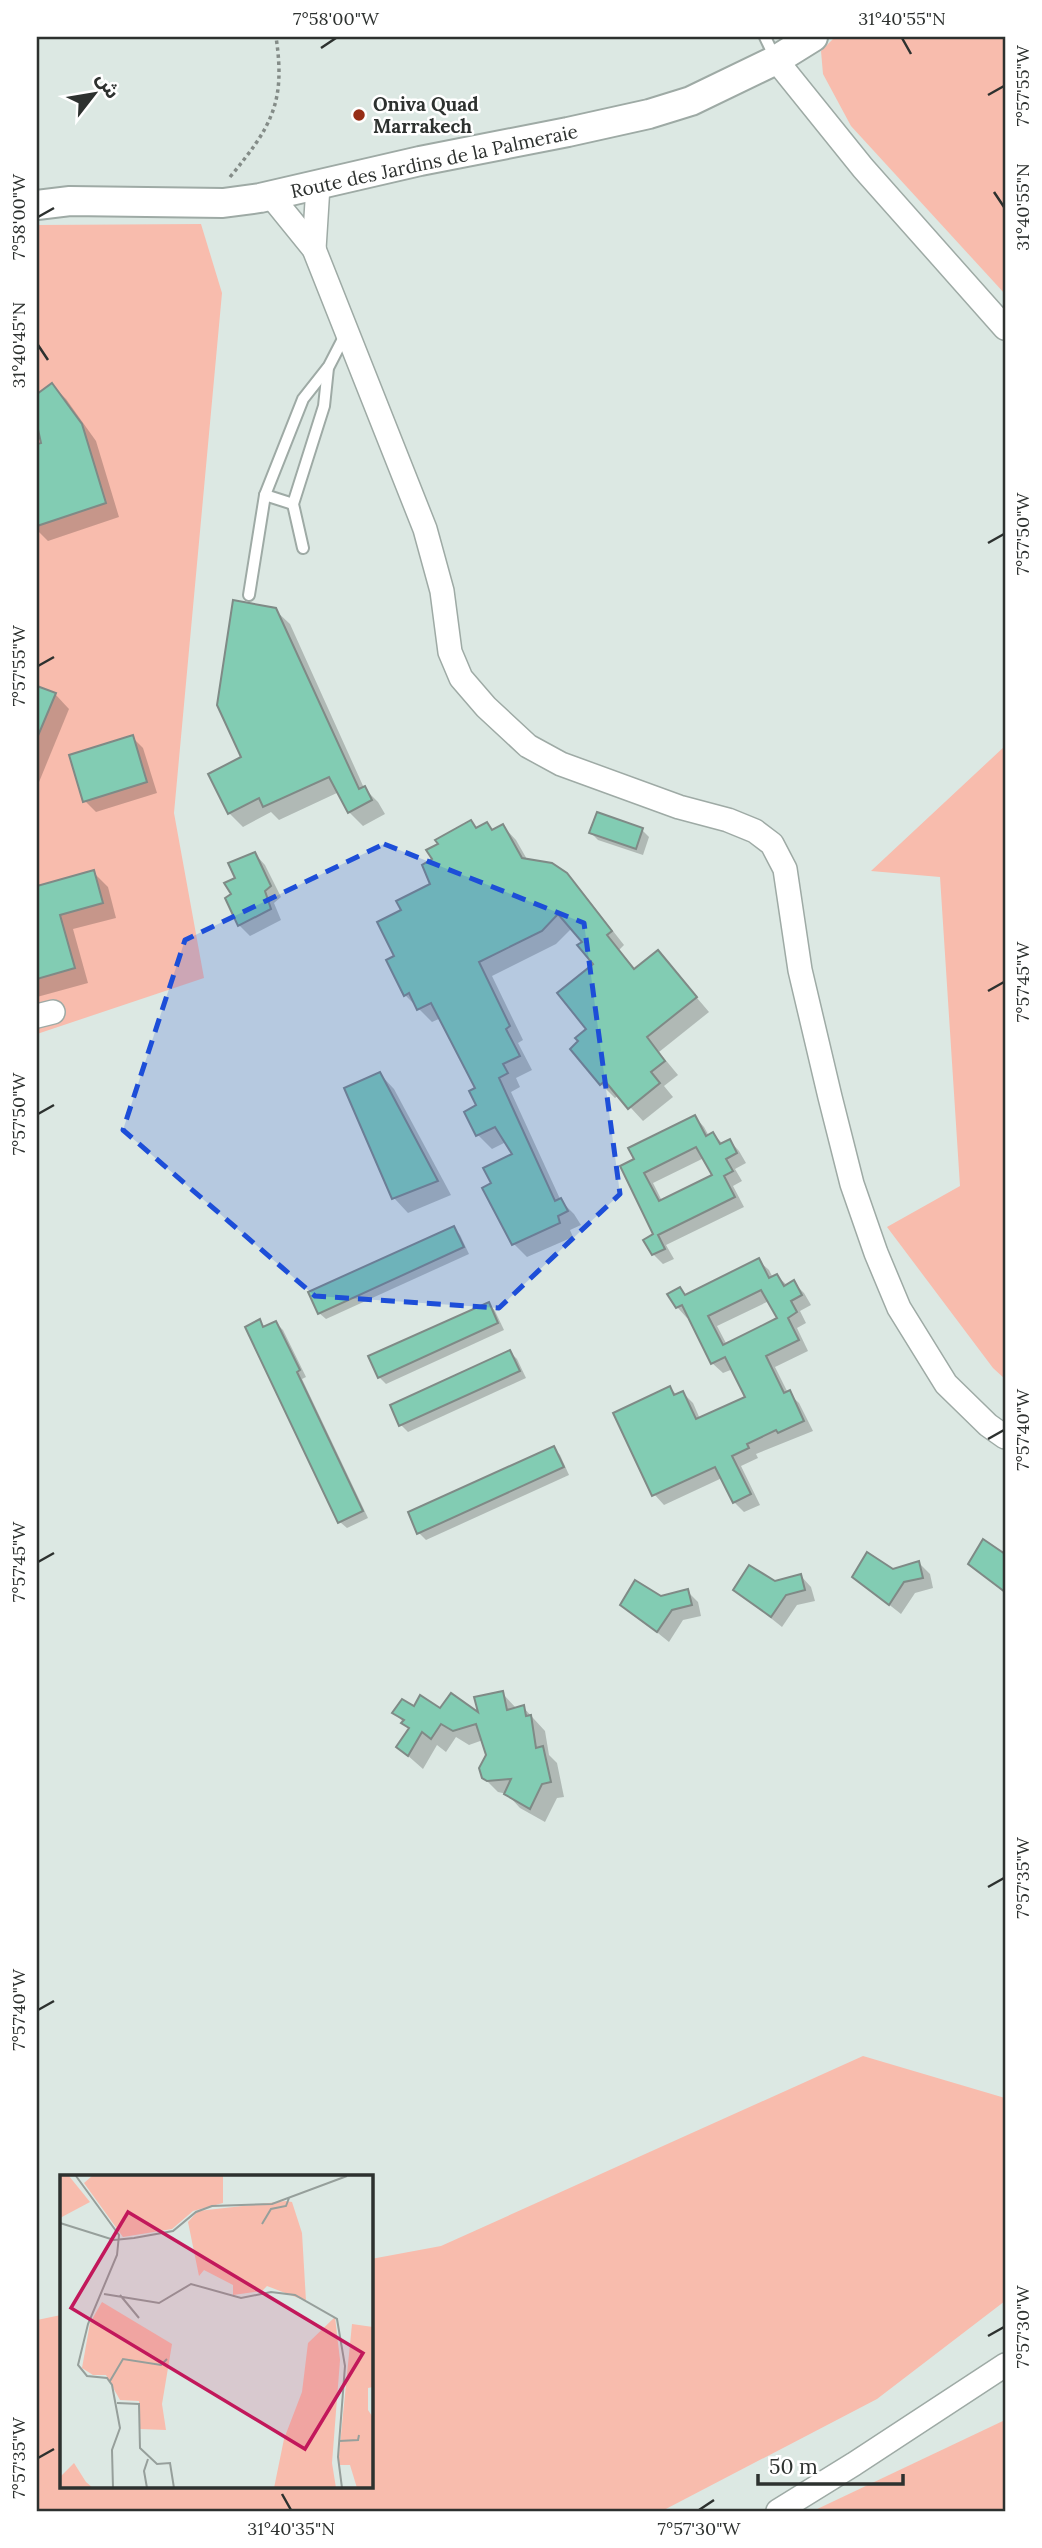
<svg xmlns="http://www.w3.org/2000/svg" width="1042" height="2548" viewBox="0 0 1042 2548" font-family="Lora,'Noto Sans Arabic',serif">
<rect width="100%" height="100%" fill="#dce8e3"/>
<g fill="#f8bcad">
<polygon points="835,37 1005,37 1005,294 851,126 823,74 821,51"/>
<polygon points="201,224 222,293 174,813 204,978 37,1034 37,225"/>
<polygon points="1005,746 1005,1379 993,1368 887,1227 960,1186 940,877 871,871"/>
<polygon points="863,2056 1005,2098 1005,2301 877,2399 662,2511 37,2511 37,2320 61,2315 61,2487 371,2487 371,2259 441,2246"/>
<polygon points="1005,2420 1005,2511 813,2511"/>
</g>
<g fill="#0003" fill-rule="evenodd">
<polygon points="52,385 66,399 96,441 119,517 48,541 37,530 37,446 43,444 47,422 37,409 37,396"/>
<polygon points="275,610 290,624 364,788 378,802 385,814 363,826 349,812 339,792 279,820 271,812 243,827 229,813"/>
<polygon points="37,687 55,694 69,709 37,787"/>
<polygon points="132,737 143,748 157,793 96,812 85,801"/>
<polygon points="471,823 478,829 487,824 494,831 503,826 516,840 528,861 566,874 580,889 624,945 619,950 636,970 658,952 709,1012 659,1052 678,1075 664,1086 673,1097 643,1121 619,1095 615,1098 601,1084 588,1029 595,964 584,942 572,928 556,944 492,976 523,1040 518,1043 532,1070 516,1078 520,1087 511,1092 561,1201 574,1214 581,1225 570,1230 573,1237 527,1257 513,1243 494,1184 514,1154 506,1142 492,1149 478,1135 466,1112 479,1106 477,1089 441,1018 432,1022 405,995 397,957 403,911 433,884 434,859"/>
<polygon points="642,830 649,837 643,855 598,840 591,833"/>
<polygon points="255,854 265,865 281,897 274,903 281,920 250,936 239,925 234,894"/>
<polygon points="93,872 108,887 116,918 73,929 88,983 37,997 37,888"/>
<polygon points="380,1074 394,1089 451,1195 408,1213 394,1198"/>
<path d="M695,1117L704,1127L709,1136L713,1134L723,1144L730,1141L739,1151L746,1163L735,1169L742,1181L733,1186L744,1207L666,1245L674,1259L663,1264L653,1254L656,1235L636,1160ZM704,1158L714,1176L662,1201L653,1183Z"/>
<polygon points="454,1228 460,1235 469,1254 326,1319 319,1313"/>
<path d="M758,1260L769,1270L773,1278L777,1276L788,1286L794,1283L804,1293L811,1305L800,1311L806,1323L797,1328L808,1351L775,1367L788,1393L799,1403L813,1431L756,1454L758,1458L741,1466L760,1505L744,1512L734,1502L722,1478L664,1505L654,1494L670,1388L677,1395L683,1393L693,1403L700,1419L747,1397L733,1369L723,1373L712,1363L690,1316L687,1318L677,1307L680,1289L687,1296ZM769,1301L779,1319L727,1345L717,1326Z"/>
<polygon points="489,1304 495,1311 504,1330 386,1384 379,1377"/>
<polygon points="260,1322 266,1328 276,1323 283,1330 306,1377 302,1379 368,1518 347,1528 340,1522"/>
<polygon points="510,1352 517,1359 526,1378 408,1432 401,1425"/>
<polygon points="553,1448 560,1455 569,1475 426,1540 419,1533"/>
<polygon points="984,1542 1005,1556 1005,1593 970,1564"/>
<polygon points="919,1563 930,1574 933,1588 915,1593 901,1614 854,1577 893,1571"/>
<polygon points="801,1576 811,1587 815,1601 797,1605 782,1627 736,1590 774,1583"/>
<polygon points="687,1591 698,1602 701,1616 683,1620 669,1642 622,1604"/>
<polygon points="502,1693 517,1709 523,1707 545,1731 549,1755 557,1763 564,1797 557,1798 545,1822 520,1808 507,1794 498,1792 483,1777 488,1755 483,1740 469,1745 456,1737 446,1752 437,1745 423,1769 398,1747 410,1730 395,1713 414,1709 480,1716"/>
</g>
<g fill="#82ccb3" stroke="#7f8a86" stroke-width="2" fill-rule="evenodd">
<polygon points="52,383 82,424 106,503 37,526 37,444 41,443 37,425 37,394"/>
<polygon points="233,600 276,608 359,789 365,786 372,800 348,813 329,777 263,807 259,798 228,814 208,774 241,757 217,705"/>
<polygon points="37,686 56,693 37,738"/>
<polygon points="133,735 147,782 83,802 69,755"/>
<polygon points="597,812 643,828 636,849 589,833"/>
<polygon points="471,820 476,828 487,822 492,830 503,824 522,858 552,863 567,873 612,931 607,935 634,969 658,950 697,997 647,1037 665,1061 651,1072 660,1083 628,1109 605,1081 600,1085 570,1049 578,1041 575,1038 586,1029 557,993 593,964 577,945 582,942 558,914 542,931 479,962 510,1026 506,1029 520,1056 503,1064 508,1073 499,1078 555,1201 561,1198 568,1211 558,1216 560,1223 512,1245 482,1188 491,1183 483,1168 512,1154 495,1127 476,1136 464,1112 476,1105 469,1091 475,1088 431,1003 417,1010 409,993 404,996 386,960 394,956 377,922 401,910 396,901 430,884 422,865 432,859 426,850 438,844 435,840"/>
<polygon points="255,852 271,886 265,891 271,909 238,926 225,898 231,894 224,883 235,878 228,863"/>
<polygon points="94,870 103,903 60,915 75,968 37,979 37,886"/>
<polygon points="380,1072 438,1181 392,1199 344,1088"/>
<path d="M695,1115L706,1136L713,1132L720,1144L730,1139L737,1153L726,1159L733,1171L724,1176L735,1197L658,1235L665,1249L652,1255L643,1240L653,1234L620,1166L634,1159L628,1148ZM696,1147L712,1175L659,1201L644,1173Z"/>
<polygon points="454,1226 464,1247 318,1314 308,1292"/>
<path d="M759,1258L769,1278L777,1274L784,1286L794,1280L802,1295L791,1301L797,1312L788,1318L799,1340L766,1356L784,1393L790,1390L804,1421L778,1433L776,1430L747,1444L749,1448L732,1456L751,1494L733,1503L715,1467L652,1496L613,1413L670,1386L674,1395L683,1391L696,1419L745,1397L725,1357L711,1364L682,1305L676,1308L667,1294L680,1287L685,1295ZM761,1290L777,1318L723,1345L708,1316Z"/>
<polygon points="489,1302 498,1323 378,1378 368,1356"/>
<polygon points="260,1319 263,1327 276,1321 300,1370 297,1372 363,1511 338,1523 245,1327"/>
<polygon points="510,1350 520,1371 399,1426 390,1405"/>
<polygon points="554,1446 564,1467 417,1534 408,1512"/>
<polygon points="983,1539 1005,1554 1005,1592 968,1564"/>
<polygon points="867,1552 893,1569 919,1561 923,1578 904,1582 889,1605 852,1577"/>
<polygon points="749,1565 775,1581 801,1574 805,1590 786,1595 771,1617 733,1590"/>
<polygon points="635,1580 661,1596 688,1589 692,1605 672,1610 657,1632 620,1605"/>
<polygon points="503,1691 507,1710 524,1705 526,1716 531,1715 536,1748 543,1746 551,1782 542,1784 530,1809 504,1794 511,1779 487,1781 482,1778 479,1768 486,1755 476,1724 453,1731 441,1724 431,1739 422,1732 408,1756 396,1747 409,1728 401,1723 404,1720 392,1713 402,1699 414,1706 420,1695 440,1708 451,1693 478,1712 474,1697"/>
</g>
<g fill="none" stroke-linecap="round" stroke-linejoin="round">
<defs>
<g id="service">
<polyline points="765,37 776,60"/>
<polyline points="265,495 293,504"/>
<polyline points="303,548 293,504 324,406 328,368"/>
<polyline points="249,595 265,495 303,399 329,366 345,335"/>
</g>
<g id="minor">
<polyline points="776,60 863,168 1005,328"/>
<polyline points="271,196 314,249 425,529 442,591 450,652 461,678 486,707 528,746 561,764 679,807 728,820 755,831 772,844 785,869 800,970 830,1097 852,1184 876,1253 899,1308 946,1384 988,1425 1005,1437"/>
<polyline points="314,249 318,186"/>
<polyline points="37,1016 53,1012"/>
<polyline points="778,2511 854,2464 1005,2365"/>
</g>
<polyline id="tertiary" points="37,205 70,201 223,203 260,198 420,161 568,132 649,114 691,101 776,60 813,37"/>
</defs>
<use href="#service" stroke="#9eaaa5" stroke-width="14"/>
<use href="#minor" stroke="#9eaaa5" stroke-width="26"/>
<use href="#tertiary" stroke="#9eaaa5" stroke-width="32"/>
<path stroke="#848c88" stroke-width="3.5" stroke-dasharray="3.5 3.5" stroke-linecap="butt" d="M230,177C271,127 286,103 276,37"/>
<use href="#service" stroke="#fff" stroke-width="10"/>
<use href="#minor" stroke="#fff" stroke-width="23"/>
<use href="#tertiary" stroke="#fff" stroke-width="28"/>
</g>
<path fill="#1d4ed8" fill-opacity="0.2" stroke="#1d4ed8" stroke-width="5" stroke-dasharray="14 9" stroke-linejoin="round" d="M384,844L584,923L620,1194L499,1308L315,1296L123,1130L185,940Z"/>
<path fill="none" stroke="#2d312f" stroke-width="2.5" d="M902,38L911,54M321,48L336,38M988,95L1004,86M994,192L1004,207M38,217L54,208M38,345L48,360M988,543L1004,534M38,666L54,657M988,991L1004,982M38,1114L54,1105M988,1439L1004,1430M38,1562L54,1553M988,1887L1004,1878M38,2010L54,2001M988,2336L1004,2327M38,2458L54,2449M282,2494L291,2510M699,2510L714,2500"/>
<circle fill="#962d15" stroke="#fff" stroke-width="2.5" cx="359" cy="115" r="7"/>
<g text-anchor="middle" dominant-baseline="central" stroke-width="5" stroke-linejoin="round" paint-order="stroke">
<g font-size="19" font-weight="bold" fill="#2d312f" stroke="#fff" text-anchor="start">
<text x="373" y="104">Oniva Quad<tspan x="373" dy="22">Marrakech</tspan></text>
</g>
<g font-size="19" fill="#2d312f" stroke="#fff">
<text transform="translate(434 161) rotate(-12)">Route des Jardins de la Palmeraie</text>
</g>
</g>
<g transform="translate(60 2175)">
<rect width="313" height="313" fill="#dce8e3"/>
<path d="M0,1H9L30,27L0,43ZM32,1H163V28L133,36L112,54L63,62L24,8ZM226,26L232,27L242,58L246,126L207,111L202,116L173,120V110L144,95L139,101L128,47L138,36ZM42,127L112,169L102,229L106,255L80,254L79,226L60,225L46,200H33L22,193L30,148ZM275,142L280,185L272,288L276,313H214L224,264L242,217L248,168ZM292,149L313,152V212L308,213V235L312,241L313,313H297L290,290H278ZM14,288L26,307L33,313H0V302Z" fill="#f8bcad"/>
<path fill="none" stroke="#969f9b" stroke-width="2" d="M16,1L59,60L57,80L28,149L18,190L27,201L47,203L52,210L60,253L52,275L53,313M0,48L54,65L74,63L113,56L136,37L152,31L212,29L287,1M202,49L211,34L226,31L229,23M44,119L99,128L131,109L181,123L211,117L235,120L277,144L285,191L278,282L282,313M60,120L79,143M50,206L63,184L101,190L107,184M57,228L79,229L80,273L97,289L110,288L114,313M279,266L298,265L299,260M87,313L84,296L88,284"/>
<path fill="#c2185b" fill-opacity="0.15" stroke="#c2185b" stroke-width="3.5" d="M68,37L303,178L245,274L11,133Z"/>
<rect width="313" height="313" fill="none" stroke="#2d312f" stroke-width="3.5"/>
</g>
<rect width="1042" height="2548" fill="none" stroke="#ffffff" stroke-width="77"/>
<g transform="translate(94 94) rotate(59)" stroke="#ffffff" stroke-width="5" paint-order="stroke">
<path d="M0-5L12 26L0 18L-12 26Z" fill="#2d312f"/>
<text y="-10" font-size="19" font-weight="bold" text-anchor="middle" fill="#2d312f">ش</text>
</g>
<path d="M758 2474v10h145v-10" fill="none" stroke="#2d312f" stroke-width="3.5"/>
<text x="769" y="2474" font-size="21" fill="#2d312f" stroke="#ffffff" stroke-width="5" paint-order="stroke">50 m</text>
<rect x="38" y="38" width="966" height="2472" fill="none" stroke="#2d312f" stroke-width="2.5"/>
<g font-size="18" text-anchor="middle" fill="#2d312f">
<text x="336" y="25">7°58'00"W</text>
<text x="902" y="25">31°40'55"N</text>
<text transform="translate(1023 86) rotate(-90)" y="6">7°57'55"W</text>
<text transform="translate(1023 207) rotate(-90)" y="6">31°40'55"N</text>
<text transform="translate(19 217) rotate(-90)" y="6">7°58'00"W</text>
<text transform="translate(19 345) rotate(-90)" y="6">31°40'45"N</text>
<text transform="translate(1023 534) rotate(-90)" y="6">7°57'50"W</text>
<text transform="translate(19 666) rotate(-90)" y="6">7°57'55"W</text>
<text transform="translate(1023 982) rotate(-90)" y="6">7°57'45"W</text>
<text transform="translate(19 1114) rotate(-90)" y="6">7°57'50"W</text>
<text transform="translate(1023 1430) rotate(-90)" y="6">7°57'40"W</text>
<text transform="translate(19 1562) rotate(-90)" y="6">7°57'45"W</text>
<text transform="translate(1023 1878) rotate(-90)" y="6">7°57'35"W</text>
<text transform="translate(19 2010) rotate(-90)" y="6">7°57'40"W</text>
<text transform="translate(1023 2327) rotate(-90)" y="6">7°57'30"W</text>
<text transform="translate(19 2458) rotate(-90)" y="6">7°57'35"W</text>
<text x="291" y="2535">31°40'35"N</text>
<text x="699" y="2535">7°57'30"W</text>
</g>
</svg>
